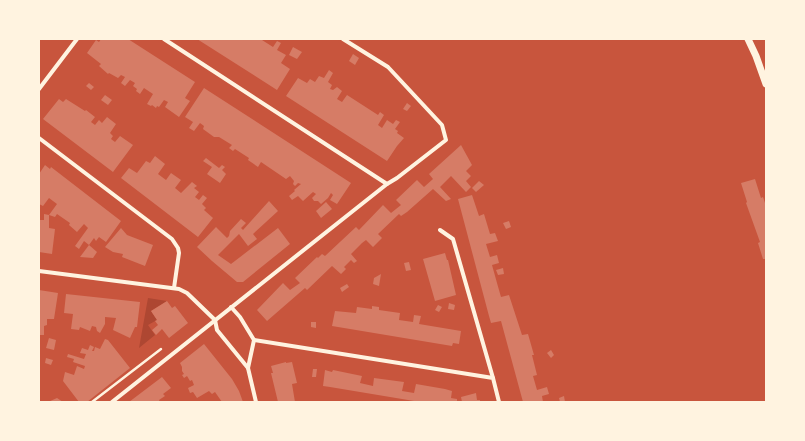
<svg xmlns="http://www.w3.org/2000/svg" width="805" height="441" viewBox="0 0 805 441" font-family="'Space Grotesk',sans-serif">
<rect width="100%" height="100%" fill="#c8553d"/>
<polygon fill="#ae4732" points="148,298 167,301 151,311 157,320 148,325 155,335 139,348"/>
<g fill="#d67c66">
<polygon points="101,39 128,39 195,82 185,98 190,101 179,117 165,107 168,102 164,100 159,107 157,106 156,108 152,105 151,106 147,104 153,94 144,88 140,94 136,91 137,89 133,86 135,83 130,80 125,86 121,83 125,77 121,75 118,78 109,73 108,74 99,66 101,64 87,53 96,40 99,42"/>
<polygon points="197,39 263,39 262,40 273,47 277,41 281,43 277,50 286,55 281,63 290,69 277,90"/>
<polygon points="293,47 302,52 297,59 289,55"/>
<polygon points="353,54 359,58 355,65 349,61"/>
<polygon points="329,70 333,73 328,82 332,85 330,89 333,90 337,87 342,91 337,99 342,102 347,95 378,115 380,112 384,115 378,125 382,128 387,120 393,124 396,120 400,122 395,129 398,131 397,133 404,138 397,146 387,161 286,96 298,78 307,83 310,79 315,82 319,76 324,78"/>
<polygon points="89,83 94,87 91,90 86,86"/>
<polygon points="204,88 351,183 337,204 330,200 333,195 331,193 328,198 321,204 318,201 314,201 312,198 316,194 313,192 303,201 298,196 292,200 289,196 295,191 294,190 301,184 298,183 295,186 293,184 294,181 290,176 286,179 261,162 258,167 248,160 249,158 235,149 233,151 229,148 232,145 219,137 214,137 203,129 204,126 200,123 194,131 189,128 193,122 185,117"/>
<polygon points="105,95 112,100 108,105 101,100"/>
<polygon points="59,99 63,102 66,99 85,111 86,110 95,117 91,122 95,125 99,120 102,123 107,117 116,124 110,133 113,136 111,139 115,142 120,136 133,145 113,172 43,119"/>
<polygon points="407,103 411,106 407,111 403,109"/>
<polygon points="461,145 472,165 466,171 471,176 466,181 471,187 466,192 451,176 440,187 451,199 446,201 433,189 407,212 401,216 399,214 378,234 382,238 373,247 366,240 362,243 351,254 357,261 354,263 351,260 344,267 346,269 341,274 332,266 307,290 305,288 267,321 257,310 283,283 290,290 300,283 295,278 317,257 318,258 322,254 325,256 356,227 359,230 383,205 391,213 401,205 396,200 417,180 424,187 433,179 429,174"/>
<polygon points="155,156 165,164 158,174 166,180 171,173 181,180 175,188 181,193 192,182 197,186 194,188 199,192 195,197 199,200 203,195 207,198 202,204 206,208 204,210 213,218 198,237 121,178 129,168 137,173 146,161 150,163"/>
<polygon points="206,158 219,168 222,165 225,167 222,170 226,174 220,183 207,174 212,167 203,161"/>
<polygon points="45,165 50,169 51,167 121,221 106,242 99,237 96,241 94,238 89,245 84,241 79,249 75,246 88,228 84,224 77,232 69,225 70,223 57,214 55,217 49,215 57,204 49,198 43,206 39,204 39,174"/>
<polygon points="755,179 761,198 763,197 766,206 766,259 763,259 758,243 760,242 746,203 747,202 741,183"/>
<polygon points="479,181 484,185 476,192 472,188"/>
<polygon points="472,195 479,216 484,214 490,234 495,233 498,241 486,244 490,257 497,255 499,263 492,265 497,283 501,297 509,295 522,335 528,334 534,355 532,355 537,375 533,376 537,390 547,387 549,394 542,396 543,402 523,402 501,321 491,323 489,316 458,199"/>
<polygon points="269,201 278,211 253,234 257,239 248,246 239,234 218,255 231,264 278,228 290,244 243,282 237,282 212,261 197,247 216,227 227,238 229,236 230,231 241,219 246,223 241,228 243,230"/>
<polygon points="326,202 332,209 321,218 316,211"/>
<polygon points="44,214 49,215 49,228 55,229 52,254 39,252 39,220 44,220"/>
<polygon points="509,221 511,227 506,229 503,223"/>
<polygon points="121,228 127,235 153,245 145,266 122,257 123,254 113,252 105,247"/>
<polygon points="89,245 97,252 93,258 80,257"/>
<polygon points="445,253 447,260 448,260 456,295 435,301 423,259"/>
<polygon points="409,262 411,270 406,271 404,263"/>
<polygon points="503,268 504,274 498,275 496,270"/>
<polygon points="381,274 379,286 373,284 374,278"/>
<polygon points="347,284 349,287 342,292 340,288"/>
<polygon points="39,290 58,293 54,319 47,319 47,325 44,326 44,335 39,335"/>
<polygon points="66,294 140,302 137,327 135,327 130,338 113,330 116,318 105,317 105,324 100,333 97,331 96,327 92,326 90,331 80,327 79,330 71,329 73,314 64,313"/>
<polygon points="167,301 172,308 175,306 188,323 169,338 162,329 156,335 152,330 158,325 155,321 157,320 151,311"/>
<polygon points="449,303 455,305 454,310 448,309"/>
<polygon points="438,305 442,307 439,312 435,310"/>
<polygon points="372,306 379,307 379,310 400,313 399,320 413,322 414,315 421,316 419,324 461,331 459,344 453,343 452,346 332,326 335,311 356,313 357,307 372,309"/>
<polygon points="311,322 316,322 316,328 311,327"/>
<polygon points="49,338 56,340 54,350 46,348"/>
<polygon points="105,339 108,340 130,368 87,402 79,402 63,381 65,372 74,375 77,366 84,369 85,366 73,362 74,359 67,357 68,354 84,359 86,354 80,353 82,348 88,350 90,345 94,347 92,351 94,351 95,347 100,349"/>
<polygon points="204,344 232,379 239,391 243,402 222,402 215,392 212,394 209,391 197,398 193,392 190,393 188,388 194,385 192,380 190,381 187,376 184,378 182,375 184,374 182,371 182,367 180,363"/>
<polygon points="551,350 554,355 551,358 547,353"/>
<polygon points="46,358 53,360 51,365 45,363"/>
<polygon points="286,362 286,363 292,362 297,383 292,384 295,402 278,402 271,373 273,373 271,366"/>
<polygon points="313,369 317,369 316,377 312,377"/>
<polygon points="325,370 332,372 333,370 362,376 360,383 373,386 374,378 404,382 402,391 414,393 416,384 445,389 452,391 451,398 457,399 457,402 420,402 330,387 323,386"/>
<polygon points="162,377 171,388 163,394 165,396 159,400 160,402 129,402"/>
<polygon points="476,393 477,400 480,400 480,402 462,402 461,397"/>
<polygon points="564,396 565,402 560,402 559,398"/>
<polygon points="57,398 63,402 48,402"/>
</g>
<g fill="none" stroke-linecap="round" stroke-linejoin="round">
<polyline stroke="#fff3e0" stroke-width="2.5" points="92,402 161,349"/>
<g stroke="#fff3e0" stroke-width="4">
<polyline points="164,39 387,184"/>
<polyline points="39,89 77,39"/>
<polyline points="39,138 172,239 178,248 179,253 174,288"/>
<polyline points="440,230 453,239 493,378"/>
<polyline points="39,271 179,289 187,293 215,320 217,330 248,368"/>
<polyline points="231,307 240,317 254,340 248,368 256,402"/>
<polyline points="254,340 493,378 499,402"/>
<polyline points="112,402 387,184 397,178 446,140 442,125 388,67 343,39"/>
</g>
<polyline stroke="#fff3e0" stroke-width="7" points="748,39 756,56 766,84"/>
</g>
<rect width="805" height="441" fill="none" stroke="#fff3e0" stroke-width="80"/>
</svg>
